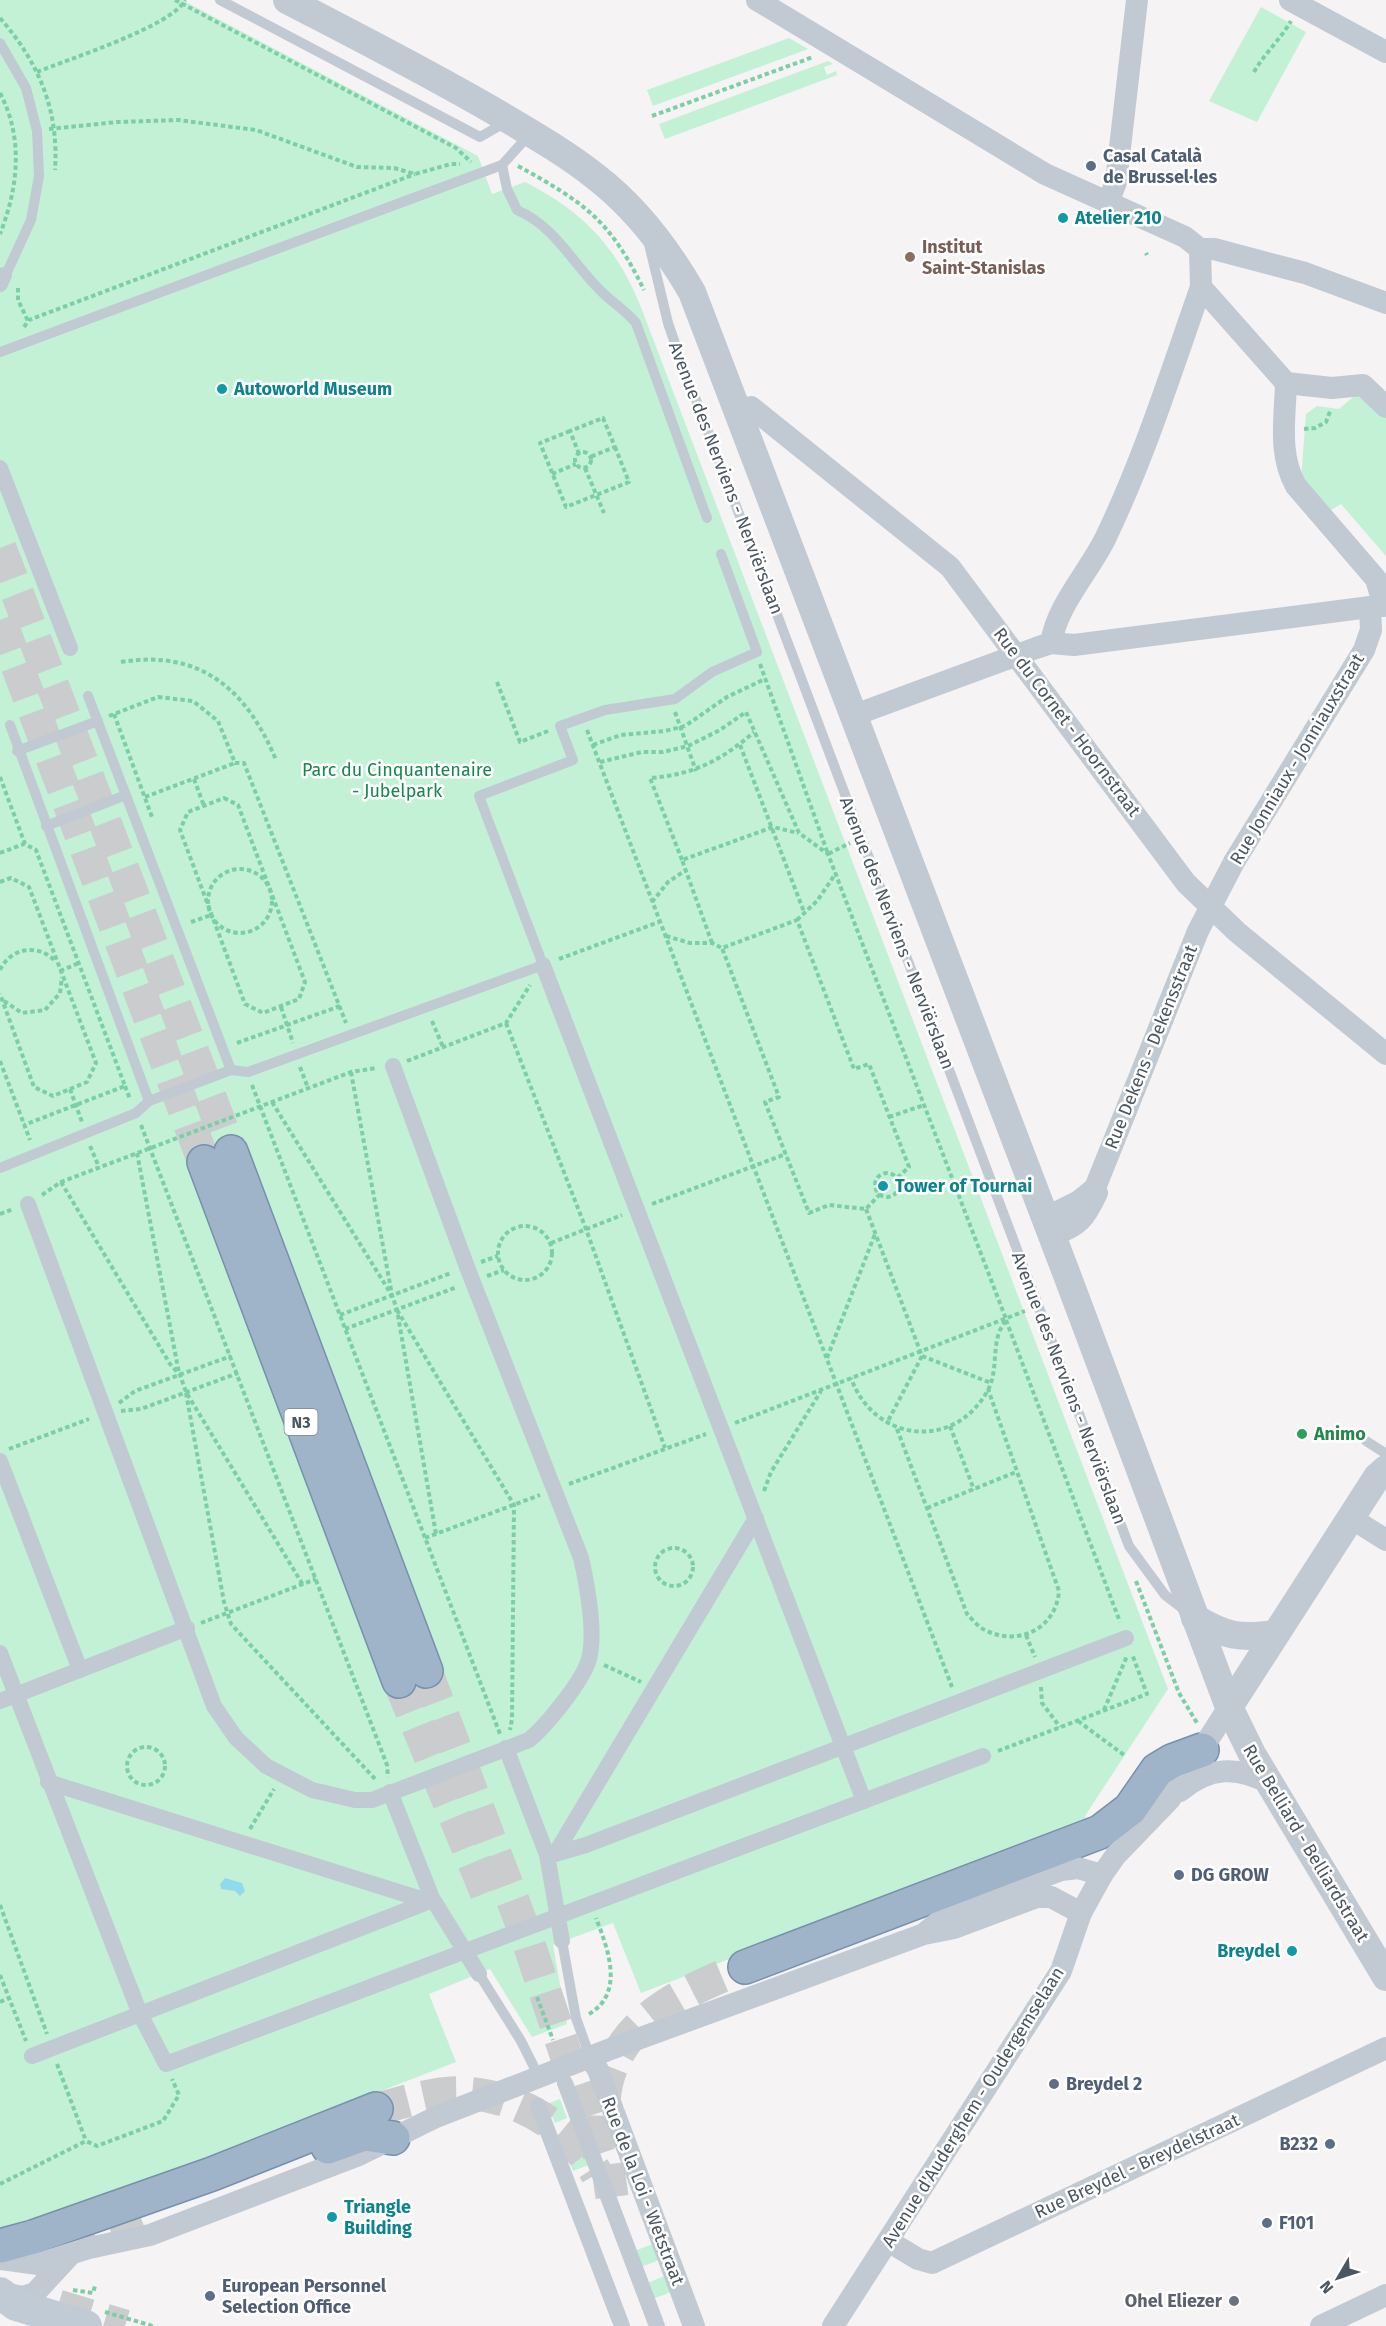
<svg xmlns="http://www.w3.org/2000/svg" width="1386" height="2326" viewBox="0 0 1386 2326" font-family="'Fira Sans',sans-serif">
<rect width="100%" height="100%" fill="#f5f3f3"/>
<g fill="#c3f1d5">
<path d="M0,0H182L478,156L492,194L525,182C584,212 618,248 642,310L1168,1689L1085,1816L1087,1822L641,1993L613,1923L553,1945L567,2024L532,2037L490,1969L429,1994L456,2062L16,2232L0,2227Z"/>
<polygon points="1261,7 1306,32 1257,122 1209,101"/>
<polygon points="789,38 808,49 653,106 647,90"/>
<polygon points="828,61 833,64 824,67 827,75 836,71 837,75 665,139 659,124"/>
<polygon points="1358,393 1386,416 1386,556 1341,504 1331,510 1301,480 1306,414 1317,406 1339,409"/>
<polygon points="593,2086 600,2106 584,2112 577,2092"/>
<polygon points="560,2099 567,2118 555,2123 547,2104"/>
<polygon points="585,2148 591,2164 573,2171 567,2155"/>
<polygon points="653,2244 659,2260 641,2267 634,2251"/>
<polygon points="665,2276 671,2292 653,2299 647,2283"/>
</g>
<polygon fill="#90daee" points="225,1878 242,1883 245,1891 240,1896 235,1891 221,1889 220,1884"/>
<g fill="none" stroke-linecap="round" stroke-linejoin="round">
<g stroke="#caccce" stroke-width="33" stroke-dasharray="33 16" stroke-linecap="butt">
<polyline points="0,548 231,1152"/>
<polyline points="0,620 204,1162"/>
<polyline points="426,1671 527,1938 599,2154"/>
<polyline points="399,1681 489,1899"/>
<path d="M376,2109C397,2104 419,2097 440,2094C502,2086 566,2121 597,2174"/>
<path d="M612,2197C608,2166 601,2133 604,2101C610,2024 681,1992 745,1967"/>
<polyline points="65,2249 149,2216"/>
<polyline points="58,2306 125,2326"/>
</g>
<defs>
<g id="trunk">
<polyline points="231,1152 426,1671"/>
<polyline points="204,1162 399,1681"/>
<polyline points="745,1967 1100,1832 1130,1809 1157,1770 1172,1761 1202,1750"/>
<polyline points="328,2147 364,2134 393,2138"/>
<polyline points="0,2246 33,2237 212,2174 376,2109"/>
</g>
</defs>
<use href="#trunk" stroke="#7690ad" stroke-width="36"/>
<g stroke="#7ad0a6" stroke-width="4" stroke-dasharray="4.5 3" stroke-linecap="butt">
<polyline points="175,0 456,148 471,162"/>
<path d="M0,18C39,63 59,110 55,170"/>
<path d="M37,72C66,60 173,26 185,0"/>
<path d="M1254,72C1264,54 1280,40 1291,21"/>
<path d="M0,93C24,139 18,188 0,234"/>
<polyline points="652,116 813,57"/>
<polyline points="49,129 117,122 178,120 256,130 357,167 394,168 415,174 451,164 460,164"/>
<path d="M518,166C585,203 610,220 644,290"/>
<polyline points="1146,253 1147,255"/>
<polyline points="18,288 18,300 28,321"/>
<polyline points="24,327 29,320 415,174"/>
<polyline points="1304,429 1315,428 1326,422 1331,409"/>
<polyline points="570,431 540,443 566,507 629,482 615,447"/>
<circle cx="583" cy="460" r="8"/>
<polyline points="579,454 570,431 603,418 615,447 590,457"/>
<polyline points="585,468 604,513"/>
<polyline points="552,474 576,464"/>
<path d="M121,662C201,649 247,690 276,760"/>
<polyline points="760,664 828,854 850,843"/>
<polyline points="497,682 520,742 548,731"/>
<polyline points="675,712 696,771"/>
<polyline points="114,714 152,817"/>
<polyline points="109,716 158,697 193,701 218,721 235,763 244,763 346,1023"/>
<polyline points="587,730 952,1687"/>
<polyline points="593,745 621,735 665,731 685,726 727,697 765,679"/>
<polyline points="740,745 804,912"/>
<path d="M600,762L642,752H663L688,746L720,730L746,712L799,833L828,854L1006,1319C1004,1324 999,1330 998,1336C993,1354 997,1373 988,1390C954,1452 874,1442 851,1378"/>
<polyline points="0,777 25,844 36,850 125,1086 24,1125"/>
<polyline points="194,779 204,806"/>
<polyline points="145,797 235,763"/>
<polygon points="224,798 238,805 305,982 299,999 263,1013 245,1004 180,830 188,812"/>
<polyline points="0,853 24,844"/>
<path d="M682,860L650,778C693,775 722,760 754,732"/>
<circle cx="240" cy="901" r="32"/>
<polyline points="0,882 11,878 29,887 96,1063 87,1082 53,1096 34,1087 0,994"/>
<polyline points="652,902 668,882 686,870"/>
<polyline points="797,920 817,901 836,873"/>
<polyline points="191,922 211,915"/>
<polyline points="666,936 690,943 712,943 722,948"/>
<polyline points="712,943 682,860 773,827 798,833"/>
<polyline points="559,959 659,922"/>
<path d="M0,970C11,947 39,943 56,962"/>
<polyline points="60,971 79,963"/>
<polyline points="4,1001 22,1013 45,1010 60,993 62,977"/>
<polyline points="281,1007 293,1043"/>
<polyline points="432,1021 443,1047"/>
<polyline points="506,1023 586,1229 665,1448"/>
<polyline points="237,1043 340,1006"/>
<polyline points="0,1061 30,1140"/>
<polyline points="407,1061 506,1023 530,985"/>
<polyline points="300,1067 308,1088"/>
<polyline points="351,1072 392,1295 397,1310 436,1534"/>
<polyline points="252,1085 500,1734"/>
<polyline points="125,1086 130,1099"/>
<polyline points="70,1089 82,1122"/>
<polyline points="272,1102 391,1294"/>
<polyline points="889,1117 924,1105"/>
<polyline points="141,1125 387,1765 388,1777"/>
<polyline points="90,1146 99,1167"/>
<polyline points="137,1153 179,1373"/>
<circle cx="887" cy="1185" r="12"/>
<polyline points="61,1182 170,1364 180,1375 186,1392 303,1585"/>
<polyline points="880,1194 866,1209 829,1205 809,1213 765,1102 779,1097 722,948 797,920 854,1069 869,1064 909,1167 897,1178"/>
<polyline points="42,1195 61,1182 351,1072 376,1068"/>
<polyline points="652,1204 786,1154"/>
<polyline points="866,1209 922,1356 887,1423"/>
<polyline points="0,1214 14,1209"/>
<circle cx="525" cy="1253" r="27"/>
<polyline points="551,1243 622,1215"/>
<polyline points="481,1262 498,1256"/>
<polyline points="487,1276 504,1270"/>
<polyline points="397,1310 514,1505 512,1719 510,1730"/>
<polyline points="340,1315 451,1273"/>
<polyline points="1006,1320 1120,1622"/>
<polyline points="345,1329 457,1287"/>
<polyline points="922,1356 991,1383"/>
<polyline points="827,1358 875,1234"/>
<polyline points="186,1393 224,1602 231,1624 376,1780"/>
<polyline points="119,1403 135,1391 231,1356"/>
<polyline points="121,1411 141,1409 238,1373"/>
<polyline points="735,1423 1025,1311"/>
<polyline points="950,1426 974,1490"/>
<path d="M897,1429L967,1614C972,1619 978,1627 985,1630C1018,1647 1056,1629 1059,1591L988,1389"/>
<polyline points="9,1449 89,1419"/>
<polyline points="569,1484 706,1434"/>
<polyline points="764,1491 771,1472 821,1391"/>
<polyline points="927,1508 1016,1472"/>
<polyline points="425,1538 540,1495"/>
<circle cx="674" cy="1567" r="19"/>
<polyline points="1136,1581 1179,1693 1197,1723"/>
<polyline points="201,1623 316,1579"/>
<polyline points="1026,1635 1035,1657"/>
<polyline points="604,1665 641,1682"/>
<polyline points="1041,1687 1042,1703 1060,1727"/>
<polyline points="1104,1710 1127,1656"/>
<polyline points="1078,1721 1124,1755"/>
<circle cx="146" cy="1766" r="19"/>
<polyline points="998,1751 1147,1694 1132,1654"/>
<polyline points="250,1829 274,1789"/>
<polyline points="0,1905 47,2034"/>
<polyline points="0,1975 26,2041"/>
<polyline points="537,1997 553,2040"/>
<polyline points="0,2002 9,1998"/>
<path d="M589,2014C625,1993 608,1949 596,1918"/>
<polyline points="57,2064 86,2141"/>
<polyline points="0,2184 86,2141 97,2146 163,2121 179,2095 172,2079"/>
<polyline points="73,2290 93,2293 95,2286"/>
<polyline points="105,2312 153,2326"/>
</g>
<g stroke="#c1cad2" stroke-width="10">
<polyline points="220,0 480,137 506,122"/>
<polyline points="0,43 26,88 37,131 39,176 31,220 3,281"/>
<path d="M502,165L507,189L517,210C557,227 574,267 605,295C616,305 626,311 636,323L707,518"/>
<polyline points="649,244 668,323 679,355 1129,1546 1165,1595 1186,1611"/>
<polyline points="0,352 502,165 529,135"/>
<polyline points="88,696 231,1070"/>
<polyline points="10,725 149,1101"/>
<polyline points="17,751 98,721"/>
<polyline points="46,826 126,795"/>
<polyline points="0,1168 136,1113 149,1101 231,1070 248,1072 543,965 479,796 573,760 560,726 605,710 675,699 712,672 757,652 721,554"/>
<polyline points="1366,1441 1385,1453"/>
<polyline points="562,1941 576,2018 590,2057"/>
<polyline points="479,1974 521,2041 539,2077"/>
</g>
<g stroke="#c1cad2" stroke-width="16">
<polyline points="0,284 4,275"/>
<polyline points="0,468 70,648"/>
<polyline points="543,965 864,1801"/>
<path d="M28,1204L214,1706L236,1738L266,1766L312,1790L355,1800H372L529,1740C546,1726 583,1681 589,1659C596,1633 587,1584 581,1558L467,1267L393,1066"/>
<polyline points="0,1461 80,1670"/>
<polyline points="0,1653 140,2014 166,2064 983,1756"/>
<polyline points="0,1701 187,1628"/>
<polyline points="506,1748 547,1855 562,1941"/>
<polyline points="48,1782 427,1901"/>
<polyline points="390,1792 432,1898 479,1974"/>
<polyline points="550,1854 555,1854 756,1518"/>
<polyline points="555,1854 586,1845 1126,1638"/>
<polyline points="32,2056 425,1903"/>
<polyline points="565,2083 657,2326"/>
<polyline points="538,2106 622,2326"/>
</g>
<g stroke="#c1cad2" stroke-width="22">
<polyline points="757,0 1045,174 1185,237 1200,249 1214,249 1305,273 1386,303"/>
<polyline points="1290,0 1386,52"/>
<polyline points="1108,203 1116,182 1137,0"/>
<polyline points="1200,249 1201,287 1286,383"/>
<path d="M1286,383C1285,419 1278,454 1296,486L1376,579L1384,606"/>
<polyline points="1286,383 1332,388 1363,385 1386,407"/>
<polyline points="738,411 751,407 950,567 1186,883 1237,932 1386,1054"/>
<path d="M1051,643C1057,605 1088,573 1105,539C1144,458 1171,372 1201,287"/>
<polyline points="852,716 1036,648 1051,643 1074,645 1386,605"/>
<polyline points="1045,1218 1079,1201 1095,1188"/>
<path d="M1052,1236C1080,1225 1084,1220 1097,1193L1095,1188L1198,931L1234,862L1364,650L1371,630L1370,608"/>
<polyline points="1351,1518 1386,1540"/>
<path d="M1180,1791C1209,1767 1237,1765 1270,1784"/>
<polyline points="925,1933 948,1914 1061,1870 1078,1868 1102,1875"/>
<polyline points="590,2057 598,2070 694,2326"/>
<polyline points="888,2241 918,2259 932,2263 1386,2048"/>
<polyline points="0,2259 38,2264 89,2248 150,2235 359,2155 436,2117 608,2050 924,1934 954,1928 1037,1897 1051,1897 1081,1913"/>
<polyline points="3,2293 23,2297 35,2293 70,2255"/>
<polyline points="833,2326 1061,1971 1081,1913 1102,1875 1116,1855 1170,1799 1229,1707"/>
<polyline points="1321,2326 1386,2295"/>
</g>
<g stroke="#c1cad2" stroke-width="28">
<path d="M287,0C360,38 433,75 504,117C536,136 567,154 596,177C635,207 667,249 692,292L1067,1275L1229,1707L1252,1754L1386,1977"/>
<path d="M1195,1618C1225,1636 1240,1639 1275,1634"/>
<polyline points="1229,1707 1377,1477 1386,1469"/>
</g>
<polyline stroke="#c1cbd6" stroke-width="32" points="0,2293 16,2305 86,2326"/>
<use href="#trunk" stroke="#9fb4c9" stroke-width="33"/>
</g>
<g fill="#5c6f8a" stroke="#fff" stroke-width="2">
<circle cx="1091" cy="166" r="6"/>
<circle cx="1179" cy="1875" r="6"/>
<circle cx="1054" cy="2084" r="6"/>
<circle cx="1330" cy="2144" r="6"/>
<circle cx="1267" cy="2223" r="6"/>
<circle cx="210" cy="2296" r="6"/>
</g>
<g fill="#0f9aa8" stroke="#fff" stroke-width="2">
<circle cx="1063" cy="218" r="6"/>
<circle cx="222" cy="389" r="6"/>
<circle cx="883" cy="1186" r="6"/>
<circle cx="1292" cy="1951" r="6"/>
<circle cx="332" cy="2217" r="6"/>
</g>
<circle fill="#8d6e63" stroke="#fff" stroke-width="2" cx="910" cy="257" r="6"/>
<circle fill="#2e9e5b" stroke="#fff" stroke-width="2" cx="1302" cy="1434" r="6"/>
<circle fill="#6b7280" stroke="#fff" stroke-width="2" cx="1234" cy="2301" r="6"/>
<g text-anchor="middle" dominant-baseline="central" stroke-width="5" stroke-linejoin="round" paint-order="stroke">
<rect fill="#fff" stroke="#808990" stroke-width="1.5" x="284.5" y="1409" width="33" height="26" rx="4.5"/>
<g font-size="16" font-weight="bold" fill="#4a5661">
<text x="301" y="1422">N3</text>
</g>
<g font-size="18" font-weight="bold" fill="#4e5e75" stroke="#fff" text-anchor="start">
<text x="1103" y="156">Casal Català<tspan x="1103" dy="21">de Brussel·les</tspan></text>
<text x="1191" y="1875">DG GROW</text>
<text x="1066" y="2084">Breydel 2</text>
<text x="1318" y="2144" text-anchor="end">B232</text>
<text x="1279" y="2223">F101</text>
<text x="222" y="2286">European Personnel<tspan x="222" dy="21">Selection Office</tspan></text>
</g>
<g font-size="18" font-weight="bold" fill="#0d838f" stroke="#fff" text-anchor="start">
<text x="1075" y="218">Atelier 210</text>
<text x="234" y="389">Autoworld Museum</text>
<text x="895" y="1186">Tower of Tournai</text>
<text x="1280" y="1951" text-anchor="end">Breydel</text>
<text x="344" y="2207">Triangle<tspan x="344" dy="21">Building</tspan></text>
</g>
<g font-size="18" font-weight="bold" fill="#785e54" stroke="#fff" text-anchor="start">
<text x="922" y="247">Institut<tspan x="922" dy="21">Saint-Stanislas</tspan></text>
</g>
<g font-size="18" fill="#4a5661" stroke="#fff">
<text transform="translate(726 478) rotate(69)">Avenue des Nerviens - Nerviërslaan</text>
<text transform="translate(1067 722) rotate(53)">Rue du Cornet - Hoornstraat</text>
<text transform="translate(1297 759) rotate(-59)">Rue Jonniaux - Jonniauxstraat</text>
<text transform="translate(897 933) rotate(69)">Avenue des Nerviens - Nerviërslaan</text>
<text transform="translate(1151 1047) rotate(-68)">Rue Dekens - Dekensstraat</text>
<text transform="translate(1069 1388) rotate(69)">Avenue des Nerviens - Nerviërslaan</text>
<text transform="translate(1306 1843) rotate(59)">Rue Belliard - Belliardstraat</text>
<text transform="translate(973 2107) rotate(-58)">Avenue d'Auderghem - Oudergemselaan</text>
<text transform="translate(1137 2166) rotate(-25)">Rue Breydel - Breydelstraat</text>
<text transform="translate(643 2191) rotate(69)">Rue de la Loi - Wetstraat</text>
</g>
<g font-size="18" fill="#17864f" stroke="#fff">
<text x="397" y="770">Parc du Cinquantenaire<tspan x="397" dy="21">- Jubelpark</tspan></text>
</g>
<g font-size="18" font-weight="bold" fill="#27864d" stroke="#fff" text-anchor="start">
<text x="1314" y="1434">Animo</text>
</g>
<g font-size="18" font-weight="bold" fill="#5b616d" stroke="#fff" text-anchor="end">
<text x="1222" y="2301">Ohel Eliezer</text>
</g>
</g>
<g transform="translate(1338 2278) rotate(231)" stroke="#ffffff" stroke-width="4.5" paint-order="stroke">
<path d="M0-4.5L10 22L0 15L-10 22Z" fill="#4a5661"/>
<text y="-9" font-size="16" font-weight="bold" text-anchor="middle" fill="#4a5661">N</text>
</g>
</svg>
